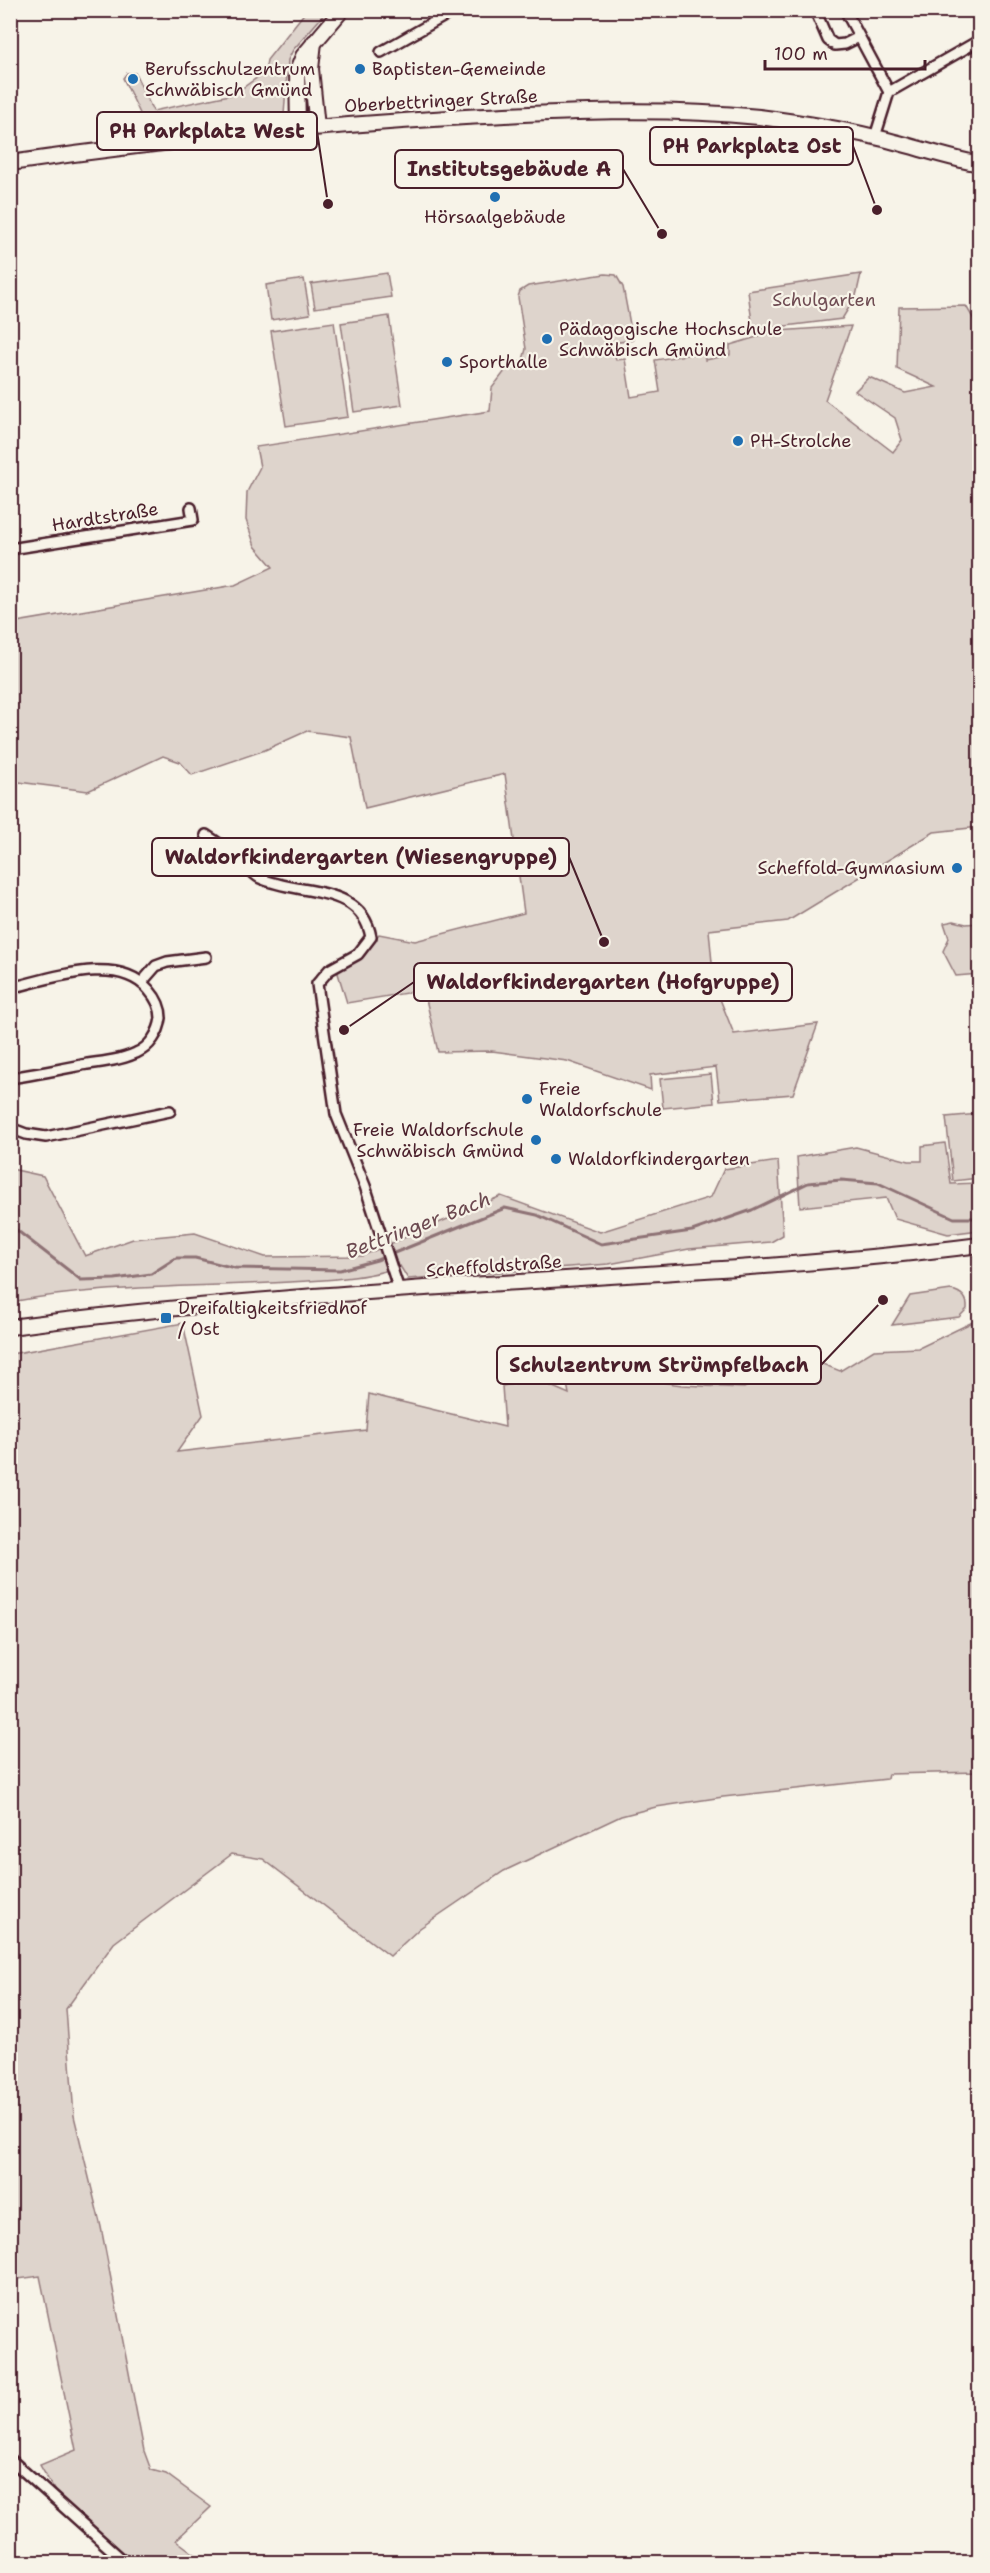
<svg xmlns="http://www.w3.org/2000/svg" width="990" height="2573" viewBox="0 0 990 2573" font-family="'Shantell Sans',sans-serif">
<rect width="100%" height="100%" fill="#f7f3e8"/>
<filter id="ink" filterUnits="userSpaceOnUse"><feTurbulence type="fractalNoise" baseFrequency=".0167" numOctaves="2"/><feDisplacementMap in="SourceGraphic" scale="12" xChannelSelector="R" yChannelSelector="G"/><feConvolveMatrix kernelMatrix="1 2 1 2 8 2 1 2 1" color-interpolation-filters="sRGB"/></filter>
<g filter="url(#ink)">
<g fill="#ded4cc" stroke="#947a7c" stroke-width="1.5">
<path d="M306,11H327L293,50L288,60L284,115C267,132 225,129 202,123C198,122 193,119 189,119C176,117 159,123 146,126L123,78L127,73H135L153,111L234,94L265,72L267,60Z"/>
<polygon points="387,273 391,297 315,308 311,284"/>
<polygon points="605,274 616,275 623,287 633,340 613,343 616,360 625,359 631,397 660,392 655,360 704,352 705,360 730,355 730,345 777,331 851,326 825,400 893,452 902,440 895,418 855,391 869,377 905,393 936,387 897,369 899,307 966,306 979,328 979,827 934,832 788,921 709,930 714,984 734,1034 818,1024 793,1094 720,1100 716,1067 650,1075 651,1090 567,1061 492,1051 438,1052 424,990 347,1003 337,970 360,957 379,934 415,941 524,913 505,774 365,808 351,737 307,731 265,750 192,775 180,762 163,756 88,791 11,781 11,623 235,585 273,567 255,546 246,520 247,492 260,467 256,447 490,411 492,388 505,371 523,360 526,349 518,297 520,291 528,286"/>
<polygon points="861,274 856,296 842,319 753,330 748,291"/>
<polygon points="304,279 310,314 271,320 266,285"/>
<polygon points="389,316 402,405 354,412 341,323"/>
<polygon points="334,322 348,417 286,426 271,331"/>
<polygon points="954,921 966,924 979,923 979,974 956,976 943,951 949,938 944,923"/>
<polygon points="711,1074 714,1103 663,1108 660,1079"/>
<polygon points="979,1114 979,1178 953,1181 946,1117"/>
<polygon points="945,1143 951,1184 979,1183 979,1230 948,1234 895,1219 886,1198 800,1207 797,1157 856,1147 909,1161 922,1161 922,1146"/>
<path d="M778,1161L783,1235L771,1242L689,1249L609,1264L408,1279L400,1266C366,1280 308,1281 270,1283C184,1287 95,1286 11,1302V1169L43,1176L85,1256L133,1239L195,1233L265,1257L362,1256L501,1196L600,1232L711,1197L724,1169Z"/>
<path d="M951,1290C961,1292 968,1298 967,1309L959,1317L892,1325L910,1296Z"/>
<polygon points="979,1319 979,1772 888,1774 887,1779 723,1797 656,1807 621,1816 504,1871 420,1928 390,1956 263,1859 232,1854 114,1943 66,2009 74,2116 101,2227 144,2451 151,2470 166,2474 211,2507 176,2540 205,2562 128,2562 57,2495 40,2465 76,2450 40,2276 11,2280 11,1354 183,1323 203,1415 177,1452 366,1430 369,1394 505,1427 502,1386 537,1380 569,1394 564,1368 682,1385 744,1388 805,1357 840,1371 874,1350 919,1348"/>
</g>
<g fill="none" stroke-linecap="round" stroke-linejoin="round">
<polyline stroke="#8e7275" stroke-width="3" points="10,1225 81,1280 115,1279 151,1274 176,1258 195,1258 235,1268 340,1270 377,1260 505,1208 537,1215 601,1244 692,1231 752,1210 808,1183 841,1180 878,1183 954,1218 980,1218"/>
<defs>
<g id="street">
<polyline points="815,10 828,40 835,45 845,44 859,37"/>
<polyline points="845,10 889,92"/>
<polyline points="381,52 455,10"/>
<polyline points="875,137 889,92 980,40"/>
<polyline points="10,549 193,520 191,508"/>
<path d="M206,835C216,842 227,848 236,856C244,862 251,873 260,878C299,896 361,883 371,937L358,954L329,970L317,984L336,1114L365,1186L399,1290"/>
<polyline points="142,982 156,966 167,962 206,957"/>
<path d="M10,988C50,979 118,953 149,990C156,998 161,1006 161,1018C159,1033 150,1047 136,1053C121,1060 103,1062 87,1064C61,1069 36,1074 10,1078"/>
<polyline points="10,1128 26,1134 46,1137 170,1111"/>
<polyline points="10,2459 125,2562"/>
</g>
<g id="secondary">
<polyline points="314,42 311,69 317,127"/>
<polyline points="298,129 297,71 303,56 342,10"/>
<path d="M10,163C161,141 312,126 465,117C563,112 661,107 759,117C798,122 837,128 875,137C910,145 944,157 980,164"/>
<path d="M10,1327C199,1302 390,1290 580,1278C714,1270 847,1262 980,1245"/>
</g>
</defs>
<use href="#street" stroke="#4a1f2b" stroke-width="14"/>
<use href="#secondary" stroke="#4a1f2b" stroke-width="18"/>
<use href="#street" stroke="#f7f3e8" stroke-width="9"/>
<use href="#secondary" stroke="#f7f3e8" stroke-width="14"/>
</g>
</g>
<g fill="#1f6fb2" stroke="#f7f3e8" stroke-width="2">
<circle cx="360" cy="69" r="6"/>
<circle cx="133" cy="79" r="6"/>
<circle cx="495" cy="197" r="6"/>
<circle cx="547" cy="339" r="6"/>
<circle cx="447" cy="362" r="6"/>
<circle cx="738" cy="441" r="6"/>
<circle cx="957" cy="868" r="6"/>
<circle cx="527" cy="1099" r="6"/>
<circle cx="536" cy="1140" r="6"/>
<circle cx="556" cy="1159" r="6"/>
<rect x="160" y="1312" width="12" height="12" rx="3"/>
</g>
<g text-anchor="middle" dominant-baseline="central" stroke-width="4.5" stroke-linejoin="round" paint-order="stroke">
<g font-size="18" fill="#4a1f2b" stroke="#f7f3e8" text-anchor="start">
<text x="145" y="69">Berufsschulzentrum<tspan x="145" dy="21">Schwäbisch Gmünd</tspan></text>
<text x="372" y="69">Baptisten-Gemeinde</text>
<text x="495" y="217" text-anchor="middle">Hörsaalgebäude</text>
<text x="559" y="329">Pädagogische Hochschule<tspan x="559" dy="21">Schwäbisch Gmünd</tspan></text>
<text x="459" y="362">Sporthalle</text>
<text x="750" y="441">PH-Strolche</text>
<text x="945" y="868" text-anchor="end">Scheffold-Gymnasium</text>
<text x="539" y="1089">Freie<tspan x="539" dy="21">Waldorfschule</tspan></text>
<text x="524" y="1130" text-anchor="end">Freie Waldorfschule<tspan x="524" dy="21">Schwäbisch Gmünd</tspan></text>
<text x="568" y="1159">Waldorfkindergarten</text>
<text x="178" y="1308">Dreifaltigkeitsfriedhof<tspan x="178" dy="21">/ Ost</tspan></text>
</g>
<g font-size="18" fill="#4a1f2b" stroke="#f7f3e8">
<text transform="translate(441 101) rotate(-3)">Oberbettringer Straße</text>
<text transform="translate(105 517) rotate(-9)">Hardtstraße</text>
<text transform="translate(494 1266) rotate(-4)">Scheffoldstraße</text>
</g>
<g font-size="18" fill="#6f4c53" stroke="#f7f3e8">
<text x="824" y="300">Schulgarten</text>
</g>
<g font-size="20" font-style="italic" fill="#6c4950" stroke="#f7f3e8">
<text transform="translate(418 1225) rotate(-21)">Bettringer Bach</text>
</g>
</g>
<path fill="none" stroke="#4a1f2b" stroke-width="2" d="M328 204L317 131M877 210L853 146M662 234L623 169M604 942L569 857M344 1030L414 982M883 1300L821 1365"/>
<g fill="#4a1f2b" stroke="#f7f3e8" stroke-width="2">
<circle cx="328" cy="204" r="6"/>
<circle cx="877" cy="210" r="6"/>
<circle cx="662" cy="234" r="6"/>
<circle cx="604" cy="942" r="6"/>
<circle cx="344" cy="1030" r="6"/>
<circle cx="883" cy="1300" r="6"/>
</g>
<g fill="#f7f3e8" stroke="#4a1f2b" stroke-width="2">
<rect x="97" y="112" width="220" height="38" rx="6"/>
<rect x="650" y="127" width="203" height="38" rx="6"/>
<rect x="395" y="150" width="228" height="38" rx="6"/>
<rect x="152" y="838" width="417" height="38" rx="6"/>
<rect x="414" y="963" width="378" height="38" rx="6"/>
<rect x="497" y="1346" width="324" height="38" rx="6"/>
</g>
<g font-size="20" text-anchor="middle" font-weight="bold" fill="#4a1f2b">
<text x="207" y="138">PH Parkplatz West</text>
<text x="752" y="153">PH Parkplatz Ost</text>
<text x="509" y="176">Institutsgebäude A</text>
<text x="361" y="864">Waldorfkindergarten (Wiesengruppe)</text>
<text x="603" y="989">Waldorfkindergarten (Hofgruppe)</text>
<text x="659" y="1372">Schulzentrum Strümpfelbach</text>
</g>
<rect width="990" height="2573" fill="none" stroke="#f7f3e8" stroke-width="36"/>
<rect x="18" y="18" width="954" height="2537" fill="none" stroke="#4a1f2b" stroke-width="2" filter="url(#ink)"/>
<path d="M765 60v9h160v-9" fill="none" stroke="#4a1f2b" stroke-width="3"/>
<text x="774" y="60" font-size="18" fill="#4a1f2b" stroke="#f7f3e8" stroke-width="4.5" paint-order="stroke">100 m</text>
</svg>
